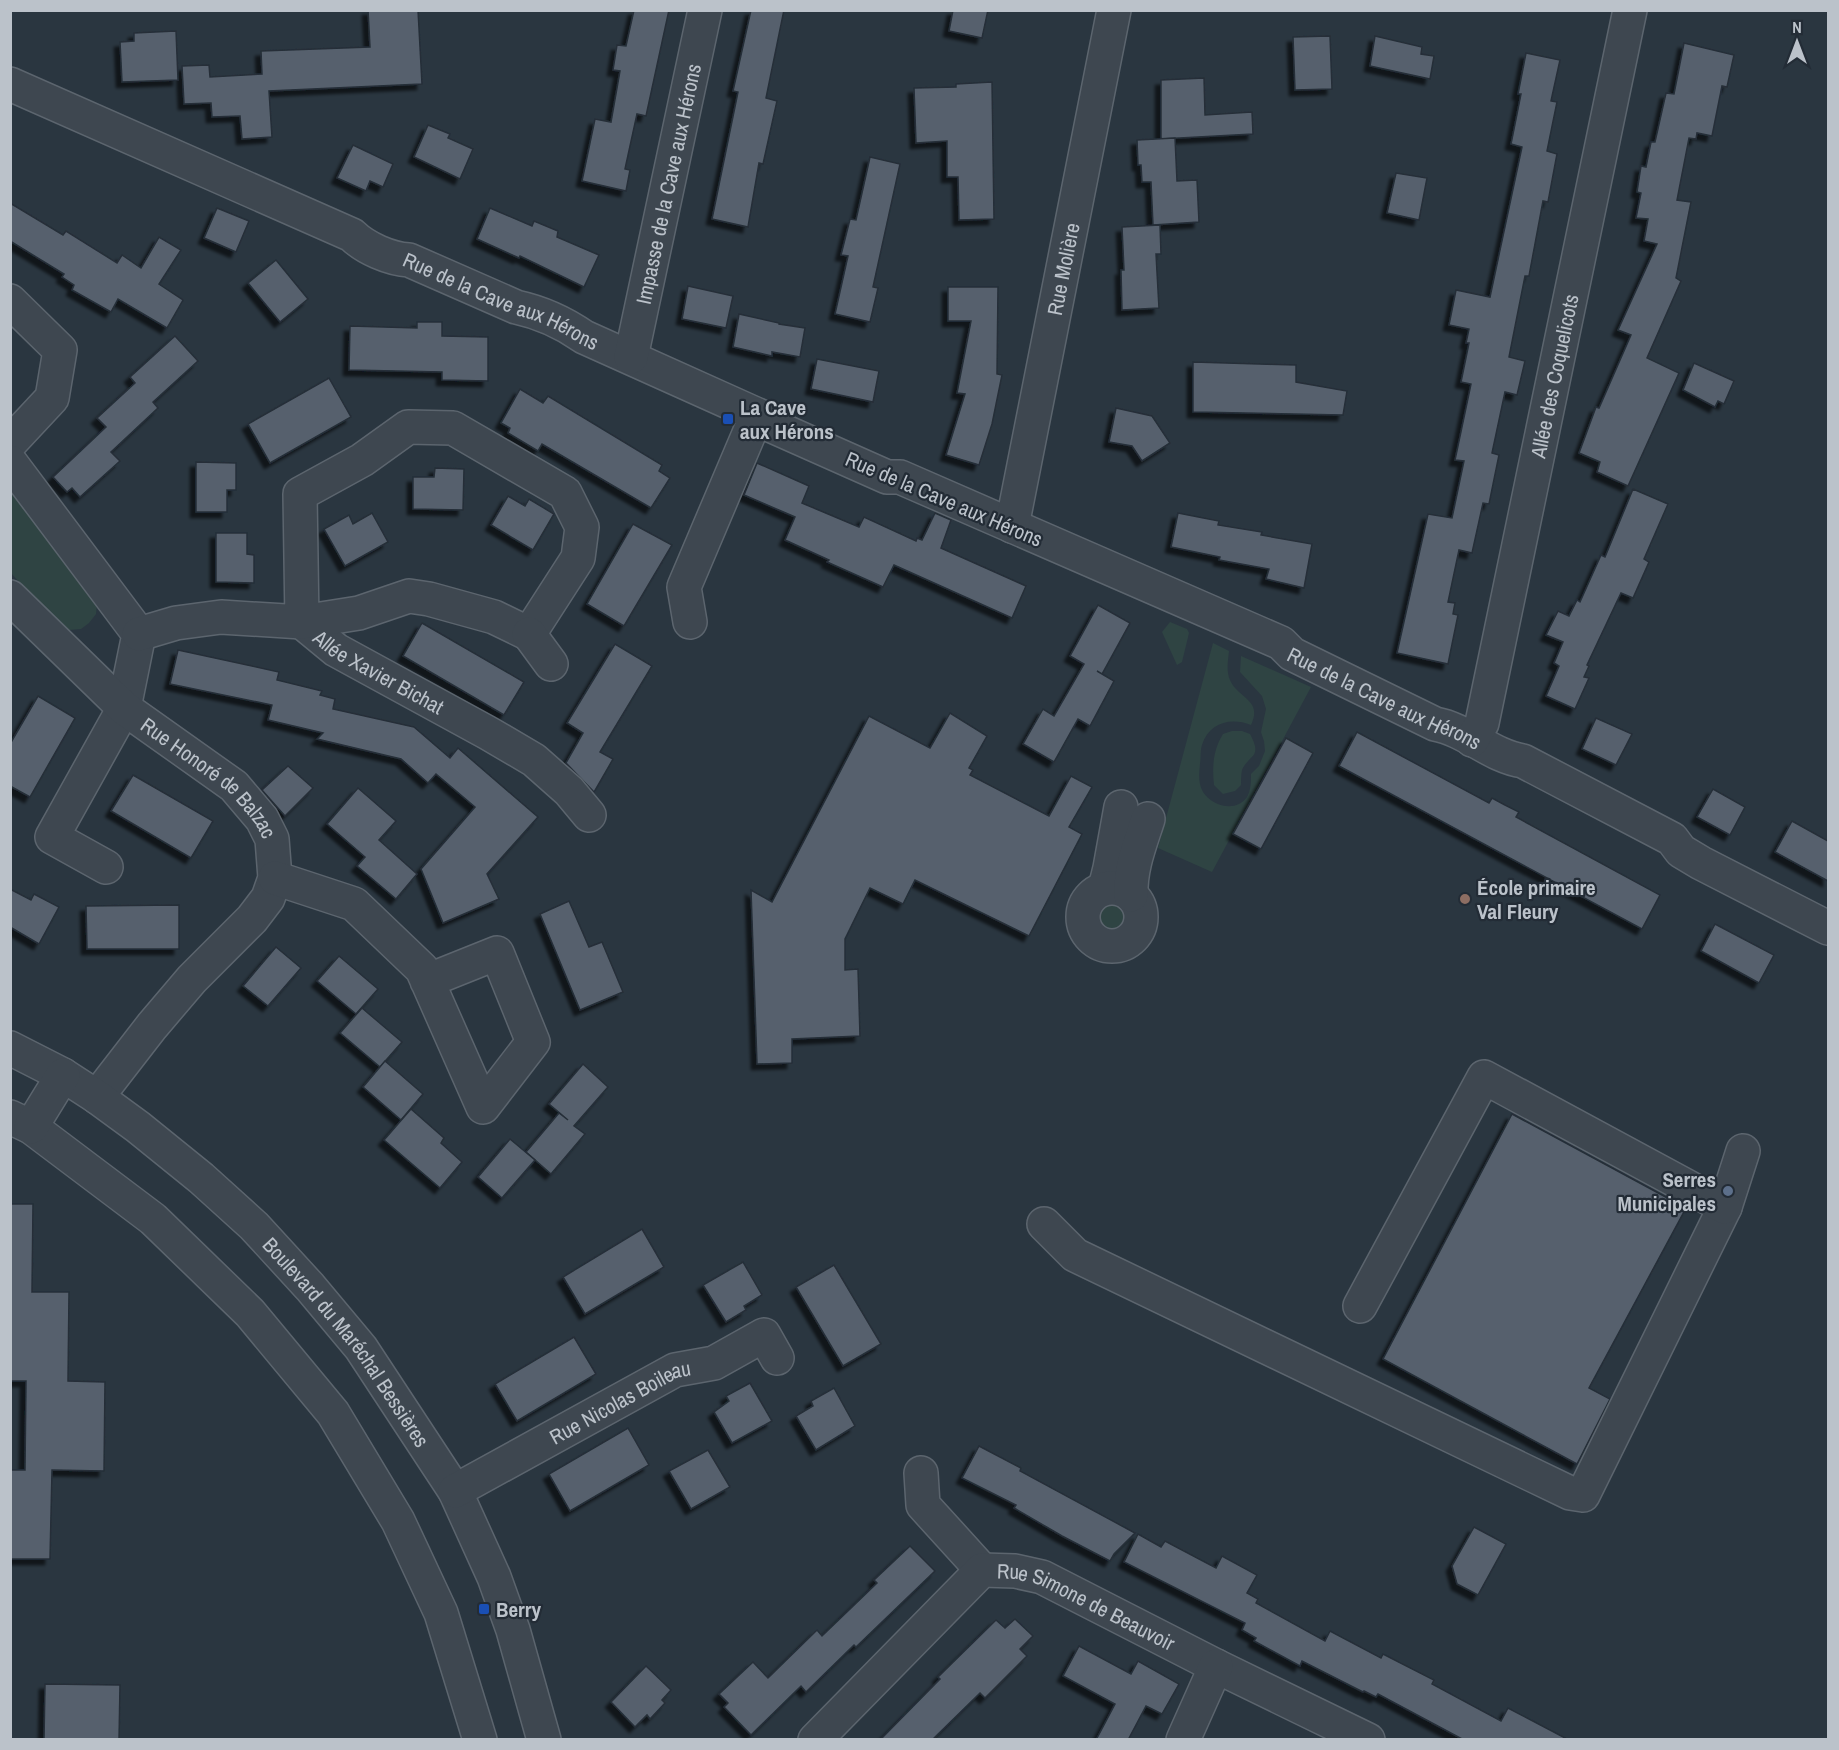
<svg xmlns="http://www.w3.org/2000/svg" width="1839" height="1750" viewBox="0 0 1839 1750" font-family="'Archivo Narrow',sans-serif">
<defs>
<filter id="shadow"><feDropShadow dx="-5.5" dy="5.5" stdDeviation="1.5" flood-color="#0009"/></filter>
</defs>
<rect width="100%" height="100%" fill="#2a3640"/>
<g fill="#2f4443">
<polygon points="10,479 97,603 96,614 89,623 81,629 69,630 57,624 11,573"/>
<polygon points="1170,622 1187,629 1189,633 1182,662 1177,665 1162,632"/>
<path d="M1213,643L1229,651C1228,661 1226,671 1230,680C1238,699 1263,699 1251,725C1230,717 1209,723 1202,745C1200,751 1201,758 1200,764C1199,774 1198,783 1203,792C1212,806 1236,813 1247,797C1251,790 1251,782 1251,774L1259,766L1265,751L1264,741L1261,732L1266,709L1262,696L1240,672L1241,656L1311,687L1212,872L1158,848Z"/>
<path d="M1232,731H1242L1250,734C1263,758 1249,754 1242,770C1241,775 1241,780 1241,785L1235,791L1223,794L1214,785C1212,767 1213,750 1223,734Z"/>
<circle cx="1112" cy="918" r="18"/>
</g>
<g fill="#56616d" stroke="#252e38" stroke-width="1.5" filter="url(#shadow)">
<polygon points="368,10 418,10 422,84 269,91 272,137 242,139 240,116 212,117 211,103 184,104 182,66 209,65 210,77 262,74 261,51 370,47"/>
<polygon points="634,10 669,10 646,116 637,114 625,169 630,170 626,191 582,181 595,119 611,122 620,71 613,70 617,45 626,46"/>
<polygon points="751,10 784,10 766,98 777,101 763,164 759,163 748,227 712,219 738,92 733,91"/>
<polygon points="953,10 988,10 982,38 949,31"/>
<polygon points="176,31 178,80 122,82 120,42 134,41 134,33"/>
<polygon points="1330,36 1332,89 1295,90 1293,37"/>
<polygon points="1375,36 1422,47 1421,54 1434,56 1430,79 1370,66"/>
<polygon points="1684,43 1734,55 1727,87 1722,86 1712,136 1697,133 1696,139 1689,138 1677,200 1691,202 1676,278 1681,281 1647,358 1679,373 1628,486 1597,472 1600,462 1579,453 1596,407 1599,408 1631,335 1618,330 1657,244 1644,241 1648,219 1636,218 1641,193 1637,192 1641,166 1646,167 1651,142 1655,142 1666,93 1674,94"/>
<polygon points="1526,53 1560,60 1551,101 1557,102 1547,151 1557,154 1548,202 1543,201 1529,276 1525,276 1509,357 1525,361 1517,395 1505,392 1492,453 1499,455 1489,504 1483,503 1472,553 1459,550 1448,602 1455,603 1453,614 1458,615 1448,664 1397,653 1428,514 1452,518 1464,461 1455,460 1471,384 1461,382 1469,343 1466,343 1469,329 1449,325 1456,290 1490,297 1522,147 1511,144 1521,94 1518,94"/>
<polygon points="1204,78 1205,115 1252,112 1253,134 1161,139 1161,80"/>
<polygon points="992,82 994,219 959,220 958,177 947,177 947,141 916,143 914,88 956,87 956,84"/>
<polygon points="428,125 450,134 448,138 473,149 460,179 414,157"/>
<polygon points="1175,138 1177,181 1197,180 1199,222 1153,225 1151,182 1142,182 1141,165 1138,165 1137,140"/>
<polygon points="353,145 393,164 383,187 370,181 366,191 337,178"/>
<polygon points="870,157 900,164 873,287 878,288 870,322 835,314 848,256 841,255 850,219 856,220"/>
<polygon points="1396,173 1427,178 1419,220 1387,213"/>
<polygon points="10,203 63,235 66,231 117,263 122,255 141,268 159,237 181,250 159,284 183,300 167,328 118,299 111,312 72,290 74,285 62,277 64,274 10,241"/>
<polygon points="217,208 249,221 236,252 204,238"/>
<polygon points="490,208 532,226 534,221 558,231 557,237 599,255 584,287 520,256 519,258 477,239"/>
<polygon points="1160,225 1161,254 1156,254 1159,308 1122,310 1121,270 1124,270 1122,227"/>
<polygon points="276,260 308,299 280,322 248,283"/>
<polygon points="688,286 733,296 726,328 682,319"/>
<polygon points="948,287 998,287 997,374 1002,375 992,424 979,465 946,455 965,394 957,393 971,321 948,321"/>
<polygon points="739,314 779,323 779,324 805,328 800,357 772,352 772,356 733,347"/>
<polygon points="417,322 442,322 442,336 488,337 488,381 442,380 442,372 349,370 350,326 417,328"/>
<polygon points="175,336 198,361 153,402 158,408 111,452 120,461 80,497 72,488 67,492 53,477 106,427 97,418 135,383 130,377"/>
<polygon points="817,359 879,371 873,402 811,389"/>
<polygon points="1193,362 1296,365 1296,382 1347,391 1343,415 1193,412"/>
<polygon points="1694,363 1734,381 1724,404 1718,401 1715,407 1683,390"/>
<polygon points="329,378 351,417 270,463 248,424"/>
<polygon points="520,389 543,403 548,396 662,465 659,471 670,478 651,508 542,444 538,451 508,433 510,428 501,423"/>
<polygon points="1116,408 1152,416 1170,443 1142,461 1132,446 1109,442"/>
<polygon points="196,462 236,463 236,490 227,490 227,512 196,512"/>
<polygon points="757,463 809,486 802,503 859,527 864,517 916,541 917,538 922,540 935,513 951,520 941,548 1026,586 1012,618 894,565 883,587 827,562 829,560 785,540 795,517 744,495"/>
<polygon points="435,468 464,469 463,510 413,509 413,477 434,477"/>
<polygon points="1633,489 1668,504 1644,559 1649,562 1633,598 1621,593 1587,665 1589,666 1584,677 1589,678 1575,709 1546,696 1559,666 1554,663 1563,642 1546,635 1558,611 1569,616 1577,600 1580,602 1601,555 1605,557"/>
<polygon points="508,496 525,506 529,499 554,514 533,550 491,525"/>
<polygon points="372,513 388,542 345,566 324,529 349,515 353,524"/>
<polygon points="1178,513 1219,521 1218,525 1262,532 1261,535 1312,544 1304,588 1266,579 1269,569 1219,560 1220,557 1171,547"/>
<polygon points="633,524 672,545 624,626 587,604"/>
<polygon points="216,533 247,533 247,554 254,555 254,583 216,582"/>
<polygon points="1098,605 1130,623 1102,674 1097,671 1114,681 1090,726 1078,719 1054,762 1023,744 1043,709 1054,716 1084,664 1070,656"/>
<polygon points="422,623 524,682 504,715 403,656"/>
<polygon points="615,644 652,666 600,752 613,759 594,792 566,763 583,733 567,723"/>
<polygon points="178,650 279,672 277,680 322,691 320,695 335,699 333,709 414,727 450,758 458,748 538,817 487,874 499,899 443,923 421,869 475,807 436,774 428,783 401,759 317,739 323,733 268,720 272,705 170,684"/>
<polygon points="38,696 75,718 30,797 10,786 10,744"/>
<polygon points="950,713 987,736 969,768 973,770 970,775 1049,816 1071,776 1092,787 1069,827 1082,834 1029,936 915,880 903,904 870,888 845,939 845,970 858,969 860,1036 792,1039 792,1063 757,1064 751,890 772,902 869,716 930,748"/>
<polygon points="1596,718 1632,734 1616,765 1582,749"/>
<polygon points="1357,732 1489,803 1492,798 1505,805 1519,812 1516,817 1660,895 1642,929 1339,766"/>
<polygon points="1286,738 1313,753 1261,849 1233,834"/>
<polygon points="288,766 313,788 285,816 262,790"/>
<polygon points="133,775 213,821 191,858 111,811"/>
<polygon points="358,788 396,821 379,840 417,874 396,899 357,866 365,857 327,824"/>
<polygon points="1713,789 1745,807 1730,835 1697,817"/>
<polygon points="1792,821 1828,841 1828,881 1775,852"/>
<polygon points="10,889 31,900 34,894 59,907 39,944 10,927"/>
<polygon points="569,901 589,947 602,942 623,992 580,1010 540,914"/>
<polygon points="179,905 179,949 87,949 86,906"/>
<polygon points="1715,924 1774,955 1759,983 1701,951"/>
<polygon points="276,947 301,968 268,1006 243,986"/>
<polygon points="339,956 378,989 356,1014 317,981"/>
<polygon points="362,1008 402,1042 380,1067 340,1033"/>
<polygon points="385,1061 423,1094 401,1120 363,1087"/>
<polygon points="583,1064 608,1087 574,1126 585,1134 551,1174 526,1152 559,1113 568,1120 549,1104"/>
<polygon points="411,1109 444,1138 441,1143 462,1162 440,1188 384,1140"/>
<polygon points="1512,1114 1686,1208 1589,1388 1610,1399 1577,1464 1383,1359"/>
<polygon points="510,1139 535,1160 502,1198 478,1177"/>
<polygon points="10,1204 33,1204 32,1292 69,1292 68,1381 105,1382 104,1471 52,1470 50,1559 10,1559 10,1470 25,1470 26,1381 10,1381"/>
<polygon points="642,1229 664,1267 585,1314 563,1277"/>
<polygon points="743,1262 762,1295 744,1306 746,1310 726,1322 703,1285"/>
<polygon points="834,1265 881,1344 843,1366 796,1287"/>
<polygon points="574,1337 596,1374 517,1421 495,1384"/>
<polygon points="750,1383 772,1421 732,1443 714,1412 729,1401 726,1396"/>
<polygon points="834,1388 855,1426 816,1450 796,1416 813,1406 811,1401"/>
<polygon points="628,1428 649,1465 570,1511 549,1474"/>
<polygon points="979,1446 1021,1468 1020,1471 1135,1533 1114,1554 1110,1561 1062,1536 1014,1508 1016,1505 962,1478"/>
<polygon points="708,1450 730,1487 691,1509 669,1471"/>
<polygon points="1474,1527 1506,1544 1478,1595 1457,1584 1452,1566"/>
<polygon points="1138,1534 1161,1547 1165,1541 1216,1568 1222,1556 1257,1575 1247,1593 1258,1599 1256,1603 1325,1641 1330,1631 1381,1658 1383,1654 1434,1680 1432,1684 1501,1721 1508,1708 1569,1740 1462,1739 1378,1694 1376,1697 1364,1691 1363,1692 1302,1661 1300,1666 1254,1641 1256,1638 1242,1630 1245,1623 1124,1562"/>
<polygon points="910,1546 935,1571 856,1647 854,1645 806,1692 801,1686 751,1735 724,1707 728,1703 719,1694 753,1662 768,1678 817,1630 822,1636 877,1583 874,1580"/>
<polygon points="1015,1619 1033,1636 1020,1649 1027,1656 985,1698 980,1693 932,1740 880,1740 940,1679 938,1677 996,1620 1005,1628"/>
<polygon points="1079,1646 1131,1674 1138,1661 1179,1684 1162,1714 1146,1706 1128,1740 1096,1740 1115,1704 1063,1676"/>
<polygon points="646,1666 671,1690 662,1700 665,1703 650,1719 647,1715 635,1727 611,1702"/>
<polygon points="45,1684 120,1685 119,1740 44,1740"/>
</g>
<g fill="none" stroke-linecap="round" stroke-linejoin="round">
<defs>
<g id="minor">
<path id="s1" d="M10,84L352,235C365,248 390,259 409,260L516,307C539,312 564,323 584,337L762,417L770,425L887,477H900L1281,643L1292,654L1435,724C1467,730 1491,756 1523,761L1672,839L1681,851L1701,863L1828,928"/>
<polyline points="10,301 60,350 52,398 10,443"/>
<path id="s2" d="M631,357L705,10"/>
<polyline points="10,462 139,634 124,708 52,837 106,867"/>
<path id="s3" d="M1012,526L1114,10"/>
<path id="s4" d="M10,597L124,708L234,786L262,819L272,839L275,878L268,898L252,919L192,979L152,1026L97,1097"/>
<path id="s5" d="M302,622L336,650L488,733L534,760L569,791L589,815"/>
<polyline points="690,622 684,587 757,415"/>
<polyline points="139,634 176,623 221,617 302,622 359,613 409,596 429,599 494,617 529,634 578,558 582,527 565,493 453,428 408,427 362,460 300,494 302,622"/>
<polyline points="529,634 551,664"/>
<path id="s6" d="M1472,740L1482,723L1630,10"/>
<polyline points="275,878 354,904 422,969 483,1107 533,1042 497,953 427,981"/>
<polyline points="1105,888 1110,868 1121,807"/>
<circle cx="1112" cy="917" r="29"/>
<path d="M1131,895C1130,868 1140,844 1148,819"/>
<path id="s7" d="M10,1048L63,1075L97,1097L138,1127L201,1178L254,1226L310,1287L361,1348L455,1491L494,1577L513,1630L544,1740"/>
<polyline points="10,1117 31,1127 153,1219 250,1313 333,1413 398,1521 441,1613 480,1740"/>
<polyline points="31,1127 63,1075"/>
<polyline points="1044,1224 1075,1255 1570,1493 1583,1495 1725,1207 1743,1151"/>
<polyline points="1360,1306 1484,1077 1725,1207"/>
<polyline points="921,1473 923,1505 982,1570"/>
<path id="s8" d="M455,1491L675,1370L714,1363L764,1335L777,1358"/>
<path id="s9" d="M815,1740L982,1570L1015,1571L1042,1577L1216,1666L1368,1740"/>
<polyline points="1183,1740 1216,1666"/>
</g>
</defs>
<use href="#minor" stroke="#5c656e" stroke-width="36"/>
<use href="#minor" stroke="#3e4750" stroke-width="33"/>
</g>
<g fill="#1a4fb4" stroke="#232c36" stroke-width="2">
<rect x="722" y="413" width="12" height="12" rx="3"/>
<rect x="478" y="1603" width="12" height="12" rx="3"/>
</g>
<circle fill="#8d6e63" stroke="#232c36" stroke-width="2" cx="1465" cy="899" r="6"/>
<circle fill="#5c6f8a" stroke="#232c36" stroke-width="2" cx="1728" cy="1191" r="6"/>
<g text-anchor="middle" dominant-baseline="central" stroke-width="4.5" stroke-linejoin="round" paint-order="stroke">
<g font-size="21" fill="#bbc2ca" stroke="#232c36">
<text stroke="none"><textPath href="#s2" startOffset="177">Impasse de la Cave aux Hérons</textPath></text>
<text stroke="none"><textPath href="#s3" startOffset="262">Rue Molière</textPath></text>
<text stroke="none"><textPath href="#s1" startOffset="538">Rue de la Cave aux Hérons</textPath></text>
<text stroke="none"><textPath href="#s6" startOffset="374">Allée des Coquelicots</textPath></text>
<text transform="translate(944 499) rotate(23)">Rue de la Cave aux Hérons</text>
<text stroke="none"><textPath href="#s5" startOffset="92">Allée Xavier Bichat</textPath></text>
<text stroke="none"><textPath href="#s1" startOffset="1510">Rue de la Cave aux Hérons</textPath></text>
<text stroke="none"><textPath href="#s4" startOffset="270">Rue Honoré de Balzac</textPath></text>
<text stroke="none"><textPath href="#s7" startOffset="452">Boulevard du Maréchal Bessières</textPath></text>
<text stroke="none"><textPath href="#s8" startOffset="188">Rue Nicolas Boileau</textPath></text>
<text stroke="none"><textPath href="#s9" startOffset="350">Rue Simone de Beauvoir</textPath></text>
</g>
<g font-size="21" font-weight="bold" fill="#bbc2ca" stroke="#232c36" text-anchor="start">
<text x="740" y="407">La Cave<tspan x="740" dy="24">aux Hérons</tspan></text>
<text x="1477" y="887">École primaire<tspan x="1477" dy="24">Val Fleury</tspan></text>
<text x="1716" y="1179" text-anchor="end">Serres<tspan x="1716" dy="24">Municipales</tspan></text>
<text x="496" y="1609">Berry</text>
</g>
</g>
<rect width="1839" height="1750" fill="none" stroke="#bbc2ca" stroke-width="24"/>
<g transform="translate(1797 42)" stroke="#232c36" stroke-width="4.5" paint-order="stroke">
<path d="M0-4.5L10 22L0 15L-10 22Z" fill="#bbc2ca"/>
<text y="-9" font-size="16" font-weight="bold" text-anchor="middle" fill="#bbc2ca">N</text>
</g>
</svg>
